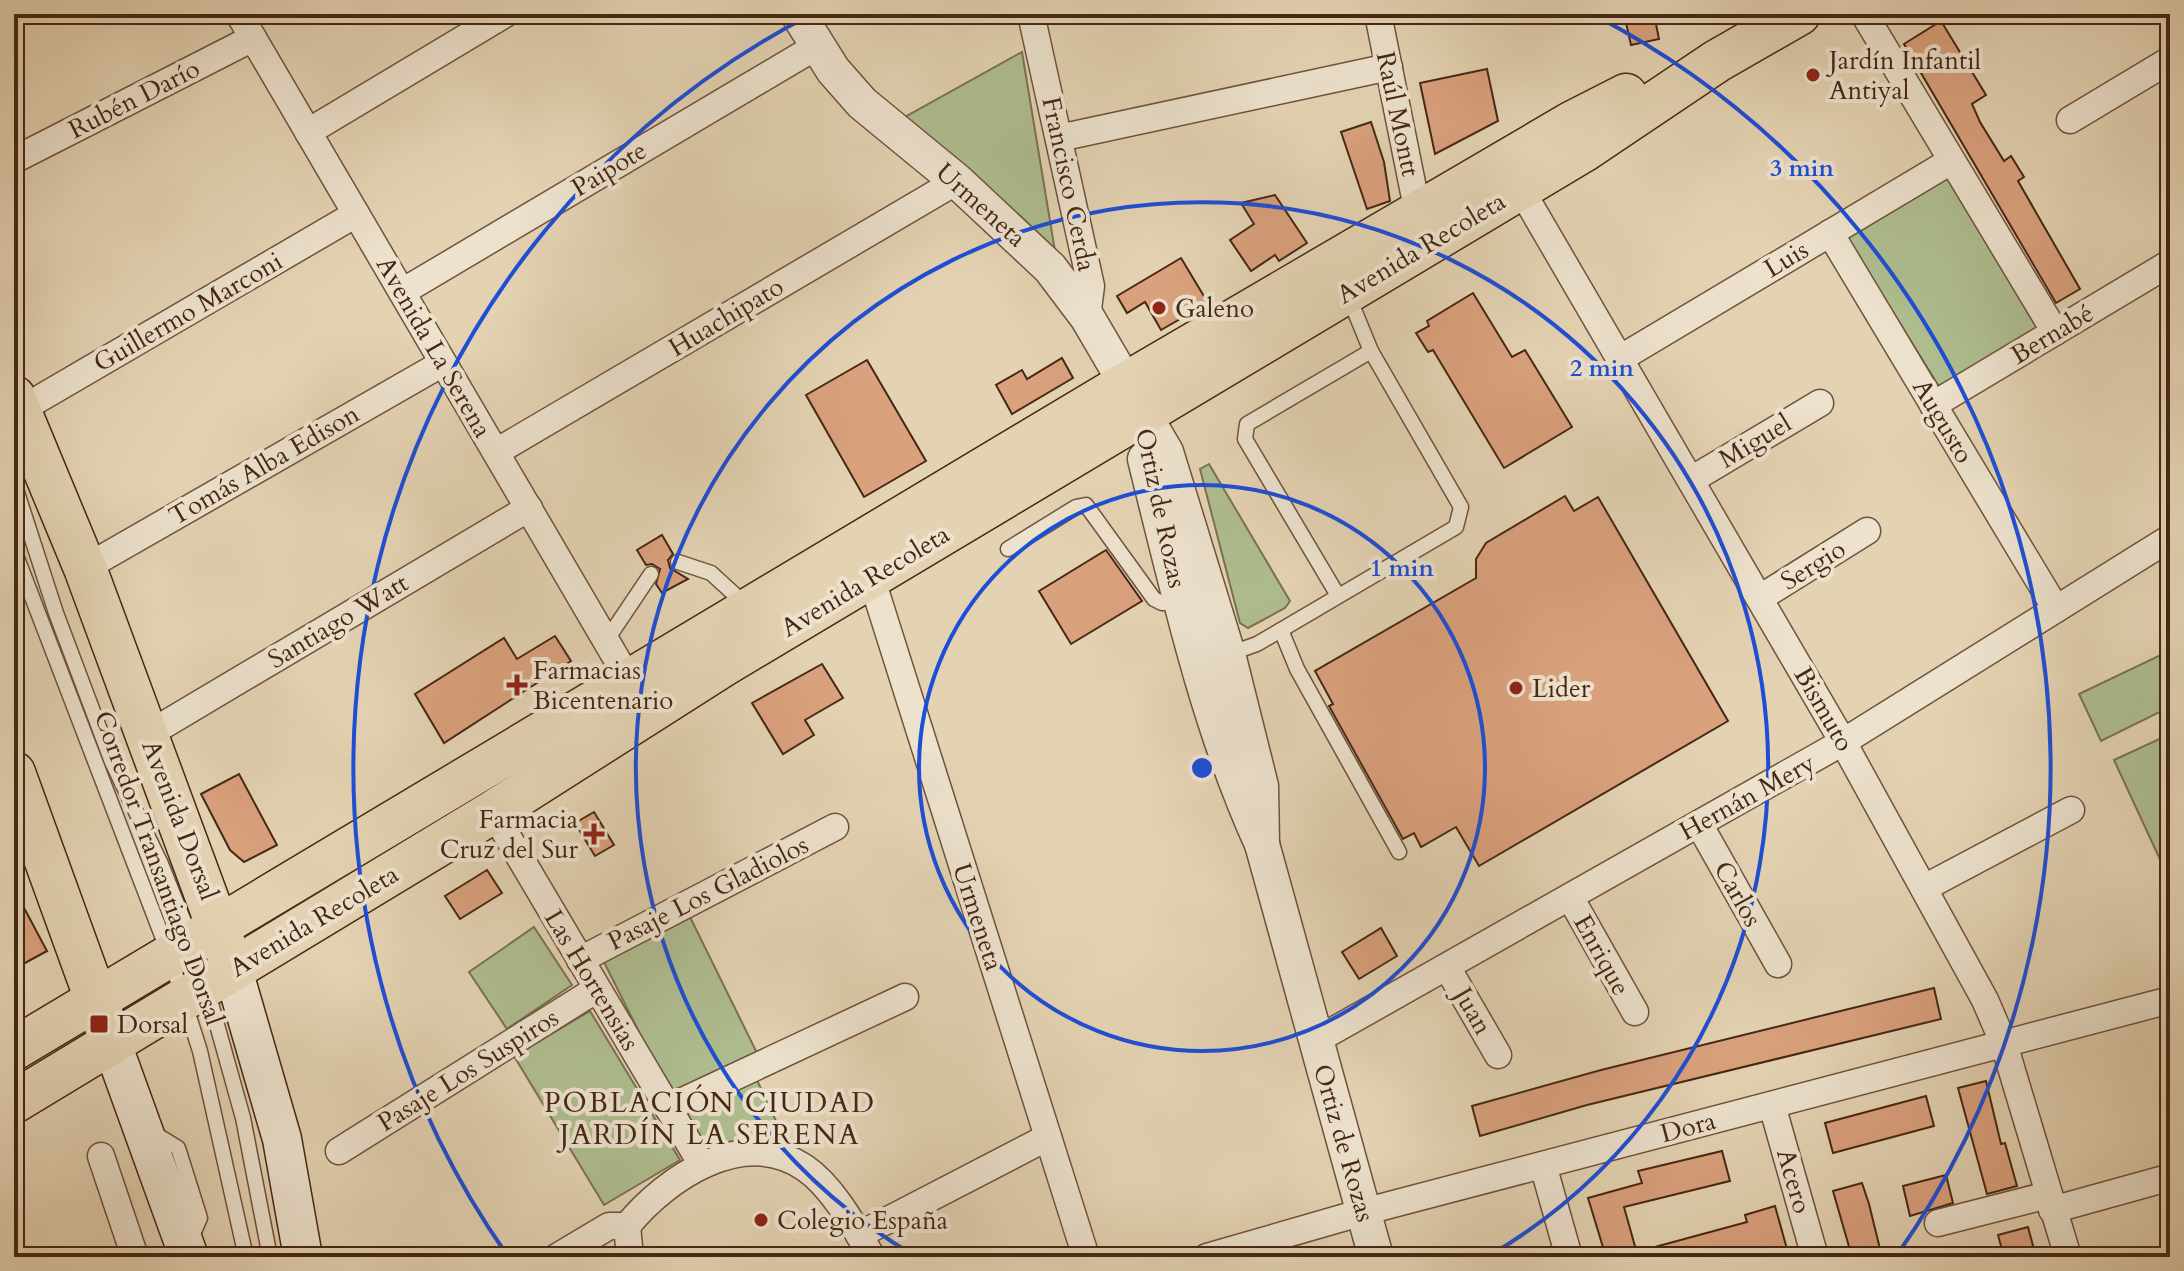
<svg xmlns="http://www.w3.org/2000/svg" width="2184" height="1271" viewBox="0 0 2184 1271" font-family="Cardo,serif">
<rect width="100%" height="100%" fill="#e4d3b3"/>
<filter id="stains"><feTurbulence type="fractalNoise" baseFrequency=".0025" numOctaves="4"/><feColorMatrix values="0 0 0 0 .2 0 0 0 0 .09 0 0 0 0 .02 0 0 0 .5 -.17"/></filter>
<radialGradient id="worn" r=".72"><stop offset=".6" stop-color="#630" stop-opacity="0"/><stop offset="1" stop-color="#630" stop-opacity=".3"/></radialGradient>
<g fill="#afbe90" stroke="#7a7252" stroke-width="2">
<polygon points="1022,52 1055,251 905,117"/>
<polygon points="1945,169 2042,325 1940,388 1843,232"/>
<polygon points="1209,464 1290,601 1285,608 1248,628 1240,623 1200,469"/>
<polygon points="2169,651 2170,707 2101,741 2079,694"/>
<polygon points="2170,734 2170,881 2114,760"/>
<polygon points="689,915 758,1055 672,1098 602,958"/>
<polygon points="534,927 572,985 507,1029 469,972"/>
<polygon points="590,1011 680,1160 604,1205 514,1056"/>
<polygon points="756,1078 785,1140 752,1137 703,1160 681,1113"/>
</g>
<g fill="#daa17d" stroke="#462715" stroke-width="2">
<polygon points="1624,14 1654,14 1659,39 1631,45"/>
<polygon points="1941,21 1986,95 1972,104 1980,122 2004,161 2011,156 2024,177 2018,181 2080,289 2056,303 1904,44"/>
<polygon points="1487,69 1498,121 1435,154 1420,83"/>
<polygon points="1371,122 1384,162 1390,201 1367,209 1341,132"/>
<polygon points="1275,195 1307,243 1279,261 1275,255 1251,271 1230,240 1254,224 1241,203"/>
<polygon points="1181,258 1208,303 1161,330 1145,302 1127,313 1117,296"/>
<polygon points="1473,293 1512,357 1525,350 1572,427 1504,468 1433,350 1428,352 1416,333 1429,326 1427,321"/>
<polygon points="1062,358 1073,378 1012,414 996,385 1022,370 1027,379"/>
<polygon points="867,360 926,461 864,497 806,395"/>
<polygon points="1565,496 1574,511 1598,497 1728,721 1479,866 1456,827 1421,847 1414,833 1403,839 1329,706 1333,704 1315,671 1476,578 1476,559 1486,543"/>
<polygon points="662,535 673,554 668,560 670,568 688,579 662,593 656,584 660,569 652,564 646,565 637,550"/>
<polygon points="1106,550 1142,601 1071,644 1039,591"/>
<polygon points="555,636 571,661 444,743 415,694 504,638 517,659"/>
<polygon points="822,664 843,698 805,720 814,735 783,754 752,703"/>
<polygon points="239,774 277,845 244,862 230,850 201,794"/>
<polygon points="594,812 614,845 595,856 575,823"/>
<polygon points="487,870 502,893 460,919 445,896"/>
<polygon points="14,889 47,951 14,969"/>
<polygon points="1381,928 1397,956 1359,979 1342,952"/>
<polygon points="1934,988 1941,1019 1587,1105 1480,1136 1472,1106 1601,1070"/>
<polygon points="1986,1081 2001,1144 2005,1143 2017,1186 1987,1194 1958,1088"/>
<polygon points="1926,1096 1934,1126 1833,1153 1825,1123"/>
<polygon points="1722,1151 1730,1181 1624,1207 1638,1257 1606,1257 1588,1198 1642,1183 1638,1171"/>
<polygon points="1946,1175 1953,1203 1910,1216 1903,1186"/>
<polygon points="1862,1183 1869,1204 1882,1257 1852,1257 1833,1191"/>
<polygon points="1775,1206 1787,1249 1757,1257 1641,1257 1640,1251 1747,1222 1745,1215"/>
<polygon points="2028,1227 2036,1257 2004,1257 1998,1235"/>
</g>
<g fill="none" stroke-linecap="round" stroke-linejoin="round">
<defs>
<g id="service">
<polyline points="14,483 56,613 112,762 161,864 191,939"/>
<polyline points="1008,549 1076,507 1086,505 1154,599 1162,603 1181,602"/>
<polyline points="14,550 169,954 200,1051 246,1257"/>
<polyline points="678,562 711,573 746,605"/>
<polyline points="1337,594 1245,439 1247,424 1371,351"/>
<polyline points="1281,630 1297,669 1399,852"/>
<polyline points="606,641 651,574"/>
<polyline points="1229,654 1257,644 1281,630 1456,527 1461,507 1371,351 1348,295"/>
<polyline points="207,989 243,1118 270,1257"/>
<polyline points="152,1132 178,1148 200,1218 189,1243"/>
</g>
<g id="minor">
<polyline points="239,14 629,680"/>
<polyline points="1031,14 1091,286 1087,317"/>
<polyline points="1378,14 1418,213"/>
<polyline points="1864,14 2055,332"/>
<polyline points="2070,120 2170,60"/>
<polyline points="308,132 505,14"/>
<polyline points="1059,138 1389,67"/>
<polyline points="14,160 253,38"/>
<polyline points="1520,188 1843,742 1985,1000 2004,1044 2068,1257"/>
<polyline points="1830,233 2056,609"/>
<polyline points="402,292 817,46"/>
<polyline points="1621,358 1951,161"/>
<polyline points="1933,405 2170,263"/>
<polyline points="20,410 356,214"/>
<polyline points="496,452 957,181"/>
<polyline points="1691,480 1820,403"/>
<polyline points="85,568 443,363"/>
<polyline points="871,577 1086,1257"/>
<polyline points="1760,598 1867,531"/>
<polyline points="147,735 529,508"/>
<polyline points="493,812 702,1165"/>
<polyline points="1699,824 1778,964"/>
<polyline points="1924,888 2071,810"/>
<polyline points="1570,897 1635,1012"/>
<polyline points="580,960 835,827"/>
<polyline points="1447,967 1498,1055"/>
<polyline points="1315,1041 1843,742 2170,538"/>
<polyline points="1772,1105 1815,1257"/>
<polyline points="668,1108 905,997"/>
<polyline points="339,1151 597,989"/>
<polyline points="101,1156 135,1257"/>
<polyline points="1543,1165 1569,1257"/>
<polyline points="2052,1210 2164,1179"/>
<polyline points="1938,1223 2048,1195"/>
<path d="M627,1226C667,1177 744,1126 805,1168C833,1187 855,1228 872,1257"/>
<polyline points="627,1226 630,1257"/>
<polyline points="859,1235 1048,1137"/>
<polyline points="557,1257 609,1226 627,1226"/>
<polyline points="1207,1257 1363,1212 2170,1000"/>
</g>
<g id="tertiary">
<polyline points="798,14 833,70 862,103 957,181 1050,268 1087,317 1166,452 1228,654 1261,786 1262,844"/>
<path d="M1145,459C1177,586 1207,724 1262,844L1376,1257"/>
</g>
<g id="secondary">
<polyline points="233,970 282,1139 303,1257"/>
<polyline points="112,1044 189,1257"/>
</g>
<g id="primary">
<polyline points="14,397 85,568 227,952"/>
<polyline points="14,773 105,1024"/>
<polyline points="14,1049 1125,384 1573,122 1626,95"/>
<polyline points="14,1102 493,812 722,666 1583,151 1717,61 1799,14"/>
</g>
</defs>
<use href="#service" stroke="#6e523c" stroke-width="17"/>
<use href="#minor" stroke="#6e523c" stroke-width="29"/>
<use href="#tertiary" stroke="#6e523c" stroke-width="37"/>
<use href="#secondary" stroke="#462715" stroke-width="41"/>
<use href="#primary" stroke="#462715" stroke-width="45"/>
<use href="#service" stroke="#ede2ce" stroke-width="14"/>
<use href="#minor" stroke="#ede2ce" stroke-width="26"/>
<use href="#tertiary" stroke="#ede2ce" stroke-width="34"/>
<use href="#secondary" stroke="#ede2ce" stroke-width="38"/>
<use href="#primary" stroke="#e4d3b3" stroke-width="42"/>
</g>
<g fill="none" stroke="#1d4ed8" stroke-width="4">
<circle cx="1202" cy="768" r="283"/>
<path d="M915 1256A566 566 0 1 1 1489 1256"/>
<path d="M507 1255A849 849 0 0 1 810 15M1594 15A849 849 0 0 1 1897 1255"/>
</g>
<g fill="#8f2418" stroke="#ede2ce" stroke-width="3">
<circle cx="1813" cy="75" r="8"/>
<circle cx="1159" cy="308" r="8"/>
<path d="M513 673h8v8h8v8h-8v8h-8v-8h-8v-8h8z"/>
<circle cx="1516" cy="688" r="8"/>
<path d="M590 822h8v8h8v8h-8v8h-8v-8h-8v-8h8z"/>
<rect x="89" y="1014" width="20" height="20" rx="4"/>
<circle cx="761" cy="1220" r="8"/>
</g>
<g text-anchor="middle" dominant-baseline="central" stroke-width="8" stroke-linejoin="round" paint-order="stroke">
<g font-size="26" fill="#462715" stroke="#ede2ce" text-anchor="start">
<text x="1829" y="60">Jardín Infantil<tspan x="1829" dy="30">Antiyal</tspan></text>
<text x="1175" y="308">Galeno</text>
<text x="533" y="670">Farmacias<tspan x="533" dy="30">Bicentenario</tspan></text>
<text x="1532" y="688">Lider</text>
<text x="578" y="819" text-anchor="end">Farmacia<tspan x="578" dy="30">Cruz del Sur</tspan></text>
<text x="117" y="1024">Dorsal</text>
<text x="777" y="1220">Colegio España</text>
</g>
<g font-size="26" fill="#462715" stroke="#ede2ce">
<text transform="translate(134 99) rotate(-27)">Rubén Darío</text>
<text transform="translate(1398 114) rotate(78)">Raúl Montt</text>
<text transform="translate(609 169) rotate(-31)">Paipote</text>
<text transform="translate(1069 184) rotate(78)">Francisco Cerda</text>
<text transform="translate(981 205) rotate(42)">Urmeneta</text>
<text transform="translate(1421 248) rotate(-31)">Avenida Recoleta</text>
<text transform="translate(1786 259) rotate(-31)">Luis</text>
<text transform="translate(188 312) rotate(-30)">Guillermo Marconi</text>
<text transform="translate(726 317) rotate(-31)">Huachipato</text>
<text transform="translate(2052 334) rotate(-31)">Bernabé</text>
<text transform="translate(434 347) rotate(60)">Avenida La Serena</text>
<text transform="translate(1943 421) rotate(59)">Augusto</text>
<text transform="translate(1755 441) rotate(-31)">Miguel</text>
<text transform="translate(264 465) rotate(-30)">Tomás Alba Edison</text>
<text transform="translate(1161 508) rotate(78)">Ortiz de Rozas</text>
<text transform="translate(1813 565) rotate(-32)">Sergio</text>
<text transform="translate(865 581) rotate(-31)">Avenida Recoleta</text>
<text transform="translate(338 621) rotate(-31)">Santiago Watt</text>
<text transform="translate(1824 709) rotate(60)">Bismuto</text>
<text transform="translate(1747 797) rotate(-29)">Hernán Mery</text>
<text transform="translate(180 820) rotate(69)">Avenida Dorsal</text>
<text transform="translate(159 868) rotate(70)">Corredor Transantiago Dorsal</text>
<text transform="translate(708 893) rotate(-27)">Pasaje Los Gladiolos</text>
<text transform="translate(1738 894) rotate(61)">Carlos</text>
<text transform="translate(978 917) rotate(72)">Urmeneta</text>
<text transform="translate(314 921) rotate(-31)">Avenida Recoleta</text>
<text transform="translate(1602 955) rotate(61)">Enrique</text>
<text transform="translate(592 980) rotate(59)">Las Hortensias</text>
<text transform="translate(1473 1011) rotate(60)">Juan</text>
<text transform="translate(468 1070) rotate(-32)">Pasaje Los Suspiros</text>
<text transform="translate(1688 1127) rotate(-15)">Dora</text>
<text transform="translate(1344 1143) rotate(74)">Ortiz de Rozas</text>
<text transform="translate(1794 1181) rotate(74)">Acero</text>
</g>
<g font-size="28" letter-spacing="2" fill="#462715" stroke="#ede2ce">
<text x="710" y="1103">POBLACIÓN CIUDAD<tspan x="710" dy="32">JARDÍN LA SERENA</tspan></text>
</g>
</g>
<circle cx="1202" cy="768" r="12" fill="#1d4ed8" stroke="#ede2ce" stroke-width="4"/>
<g font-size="24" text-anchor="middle" font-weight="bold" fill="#1d4ed8" stroke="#ede2ce" stroke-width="8" stroke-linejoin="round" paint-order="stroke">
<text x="1802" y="176">3 min</text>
<text x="1602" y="376">2 min</text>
<text x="1402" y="576">1 min</text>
</g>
<rect width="2184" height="1271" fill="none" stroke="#e4d3b3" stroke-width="48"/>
<rect x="16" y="16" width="2152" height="1239" fill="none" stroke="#462715" stroke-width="4"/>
<rect x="24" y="24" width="2136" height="1223" fill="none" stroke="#462715" stroke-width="2"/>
<rect width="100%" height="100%" filter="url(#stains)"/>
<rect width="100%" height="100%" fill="url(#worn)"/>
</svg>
